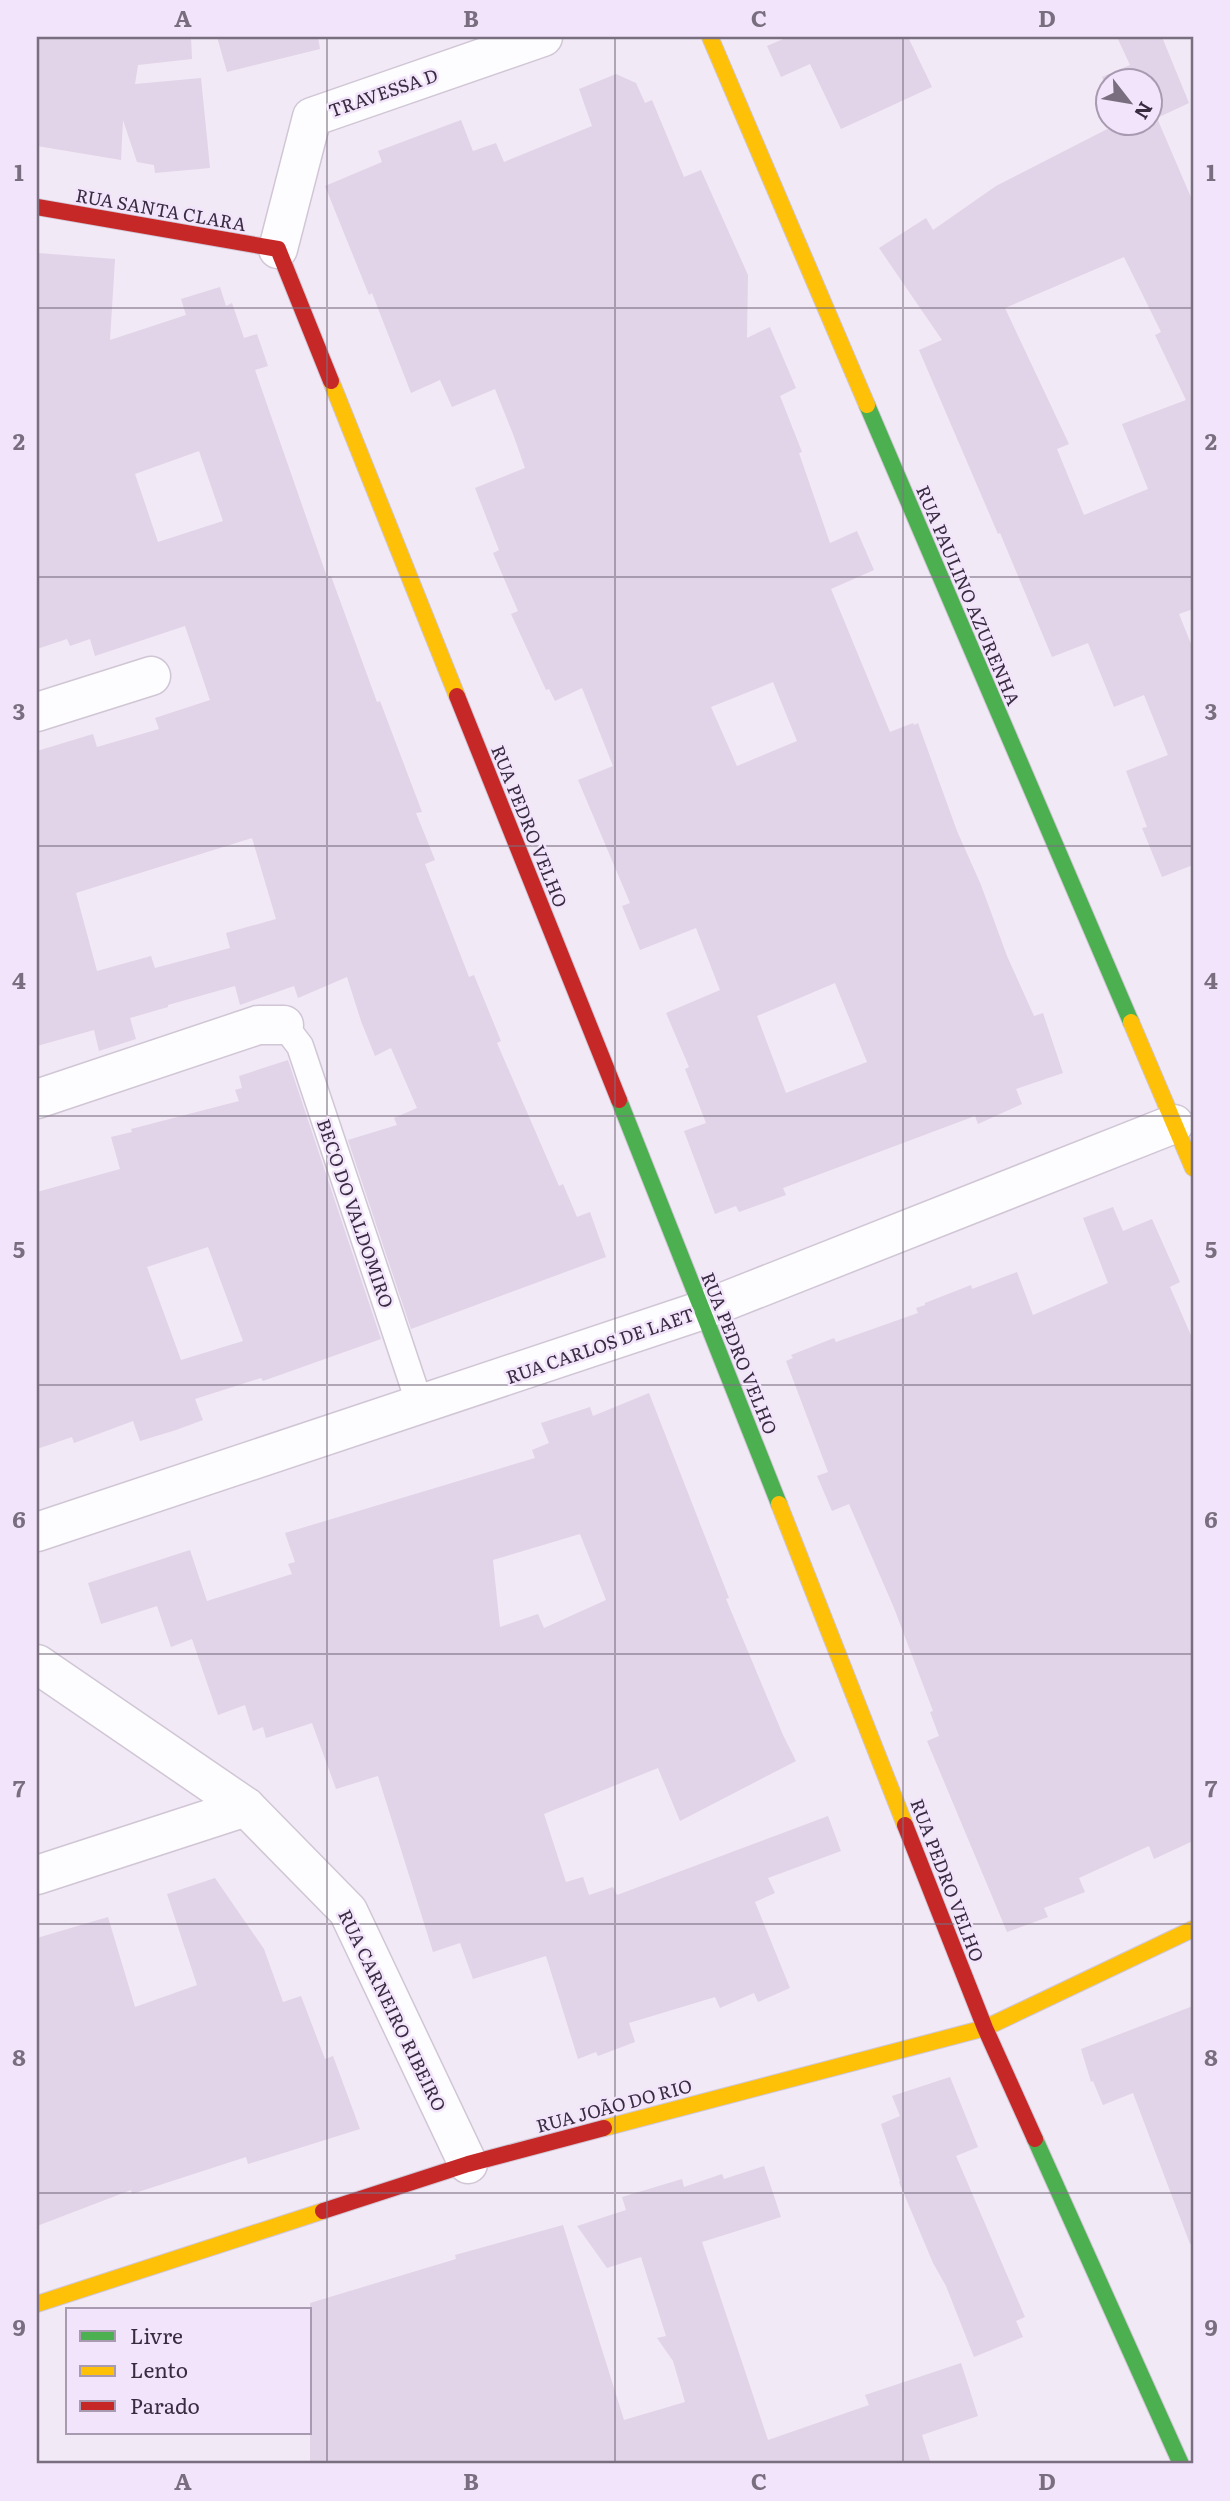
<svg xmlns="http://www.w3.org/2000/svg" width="1230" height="2501" viewBox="0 0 1230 2501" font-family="Literata,serif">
<rect width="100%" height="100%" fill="#f1e9f5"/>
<g fill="#e1d3e8" fill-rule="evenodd">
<polygon points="37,37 191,37 192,59 138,65 135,84 201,78 210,168 155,173 154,165 137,162 123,120 121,160 37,146"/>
<polygon points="217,37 318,37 320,49 227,72"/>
<polygon points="788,37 908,37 932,87 841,129 810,64 781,77 767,46"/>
<path d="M1117,37H1162L1189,103L1157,118L1193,202V609L1179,614L1193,649V865L1162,877L1142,828L1147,827L1126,771L1168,755L1144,695L1114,707L1088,643L1052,657L1000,533L998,534L919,350L942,340L879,248L926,218L933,230L996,186L1121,122H1150V80H1108V91L1102,77L1130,65ZM1124,257L1161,332L1155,335L1186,400L1122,424L1148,489L1084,515L1057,449L1069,444L1005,308Z"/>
<path d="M616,74L636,83L645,103L652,100L684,177L701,170L748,275L747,338L770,327L796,388L780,396L802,452L799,453L830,543L857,531L874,570L831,589L890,732L913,723L914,725L918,723L957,831L981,885L1007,956L1034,1016L1043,1013L1063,1073L1016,1089L1022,1104L978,1124L975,1116L783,1188L786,1195L739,1212L736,1206L715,1214L684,1131L706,1123L685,1069L689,1067L666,1013L720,990L696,928L640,950L622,906L630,903L578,780L613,766L582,688L555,701L549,689L546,690L511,614L518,611L493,553L499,550L475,488L525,468L513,434L495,389L452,407L440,380L411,393L372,293L369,295L325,186L382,162L378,151L461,120L473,151L496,143L504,162L592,126L579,89ZM773,682L797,741L737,766L711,707ZM835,983L867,1062L786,1093L757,1016Z"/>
<path d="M38,253L115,259L110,340L186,315L181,299L220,287L226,306L232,303L244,338L257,334L268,366L255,370L327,577L331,576L377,702L380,701L422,812L416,813L435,860L425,864L469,977L474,975L501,1041L497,1043L559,1186L563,1184L577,1217L590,1212L606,1257L411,1329L348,1140L397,1125L394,1118L417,1108L391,1048L375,1056L361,1021L347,977L298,998L294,986L240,1005L235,986L168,1005V1007L130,1018L136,1039L99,1051L94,1030L37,1046V751L93,734L97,747L159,729L155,718L210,700L185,626L95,656L90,639L70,646L67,639L37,649ZM199,451L223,521L158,542L135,474ZM252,838L276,919L226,933L230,948L155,968L151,956L97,971L76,893Z"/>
<path d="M288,1060L381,1339L263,1381L261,1378L195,1399L203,1420L176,1430L140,1441L133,1421L74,1443L72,1437L37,1449V1192L120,1169L111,1137L132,1132L131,1129L239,1101L235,1090L242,1088L239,1076ZM208,1247L243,1341L181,1360L147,1267Z"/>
<polygon points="1113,1207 1123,1231 1152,1219 1180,1282 1170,1287 1193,1340 1193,1841 1154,1859 1149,1846 1079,1878 1085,1892 1044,1908 1048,1917 1007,1932 927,1741 939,1736 930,1712 933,1711 894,1608 849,1504 832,1511 817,1476 828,1472 786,1361 793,1358 791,1355 834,1338 836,1342 918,1313 916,1308 925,1305 925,1303 971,1285 972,1289 1017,1272 1033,1315 1108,1283 1083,1218"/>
<path d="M649,1393L729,1598L726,1599L783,1735L796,1761L680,1821L658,1768L544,1814L566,1882L583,1877L589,1895L613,1887L617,1895L828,1816L841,1851L768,1878L775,1893L755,1902L790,1988L758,2002L754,1993L720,2008L715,1997L629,2023L635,2042L598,2056L596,2052L578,2059L546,1956L473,1979L460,1943L433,1952L378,1776L336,1789L312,1723L266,1738L263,1727L253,1731L245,1705L218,1715L192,1639L171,1647L157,1606L101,1624L88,1583L190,1550L207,1601L292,1574L288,1564L295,1562L285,1533L535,1458L532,1450L549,1443L541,1423L590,1407L593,1416ZM580,1534L606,1600L544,1628L538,1614L500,1627L493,1560Z"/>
<polygon points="215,1878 264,1949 283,2002 301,1996 325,2059 333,2056 360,2129 248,2164 246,2157 132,2194 131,2190 37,2226 37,1938 108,1917 135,2007 197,1985 167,1894"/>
<polygon points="1193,2006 1193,2243 1190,2244 1133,2093 1103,2105 1093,2081 1091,2082 1081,2049"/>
<polygon points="950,2077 978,2147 956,2156 1025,2317 1016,2321 1023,2337 974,2357 946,2286 933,2263 899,2182 900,2181 881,2124 900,2116 892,2096"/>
<polygon points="764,2166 781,2217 702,2242 768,2440 869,2405 865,2395 961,2363 978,2416 922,2435 931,2464 310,2464 310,2303 456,2259 455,2255 563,2225 624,2420 685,2402 673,2361 657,2338 666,2336 641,2257 607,2268 577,2226 626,2210 622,2197 682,2179 684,2187 722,2174 724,2179"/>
</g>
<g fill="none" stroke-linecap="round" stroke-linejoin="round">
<defs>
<polyline id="lane" points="284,1025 300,1046 420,1405"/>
<g id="street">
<polyline points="278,249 312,117 543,37"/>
<polyline points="37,712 151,676"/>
<polyline points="37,1099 258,1025 284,1025"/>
<polyline points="37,1532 703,1310 1174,1124"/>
<polyline points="37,1664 246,1807 348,1911 468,2164"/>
<polyline points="37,1875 246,1807"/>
</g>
<g id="fast">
<polyline points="867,405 1131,1022"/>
<polyline points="619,1100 779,1504"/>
<polyline points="1035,2139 1181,2464"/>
</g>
<g id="slow">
<polyline points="710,37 867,405"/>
<polyline points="331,381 457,696"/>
<polyline points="1131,1022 1193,1168"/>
<polyline points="779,1504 905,1825"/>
<polyline points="604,2128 985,2028 1193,1929"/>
<polyline points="37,2304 323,2211"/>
</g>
<g id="jam">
<polyline points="37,207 278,249 331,381"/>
<polyline points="457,696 619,1100"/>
<polyline points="905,1825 985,2028 1035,2139"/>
<polyline points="323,2211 468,2164 604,2128"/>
</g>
</defs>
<use href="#lane" stroke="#d0c6d5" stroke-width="29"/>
<use href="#street" stroke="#d0c6d5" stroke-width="41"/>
<use href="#fast" stroke="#d0c6d5" stroke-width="18"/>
<use href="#slow" stroke="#d0c6d5" stroke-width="18"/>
<use href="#jam" stroke="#d0c6d5" stroke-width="18"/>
<use href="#lane" stroke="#fdfcfe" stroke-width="26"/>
<use href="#street" stroke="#fdfcfe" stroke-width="38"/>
<use href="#fast" stroke="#4caf50" stroke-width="16"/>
<use href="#slow" stroke="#ffc107" stroke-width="16"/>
<use href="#jam" stroke="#c62828" stroke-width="16"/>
</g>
<path fill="none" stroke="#796e7f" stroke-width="2" stroke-opacity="0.55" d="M327,37V2464M615,37V2464M903,37V2464M37,308H1193M37,577H1193M37,846H1193M37,1116H1193M37,1385H1193M37,1654H1193M37,1924H1193M37,2193H1193"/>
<g text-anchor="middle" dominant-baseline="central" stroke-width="5" stroke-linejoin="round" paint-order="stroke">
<g font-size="18" fill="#392b40" stroke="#f2e4fa">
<text transform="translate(383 92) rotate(-19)">TRAVESSA D</text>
<text transform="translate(161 209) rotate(10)">RUA SANTA CLARA</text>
<text transform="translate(969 595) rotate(67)">RUA PAULINO AZURENHA</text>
<text transform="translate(530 826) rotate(68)">RUA PEDRO VELHO</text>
<text transform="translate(356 1213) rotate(71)">BECO DO VALDOMIRO</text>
<text transform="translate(600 1345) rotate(-19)">RUA CARLOS DE LAET</text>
<text transform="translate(740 1353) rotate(68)">RUA PEDRO VELHO</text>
<text transform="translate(948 1880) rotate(69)">RUA PEDRO VELHO</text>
<text transform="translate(393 2010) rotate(64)">RUA CARNEIRO RIBEIRO</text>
<text transform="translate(614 2105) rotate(-15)">RUA JOÃO DO RIO</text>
</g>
</g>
<rect width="1230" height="2501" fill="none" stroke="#f2e4fa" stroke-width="77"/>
<rect x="66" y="2308" width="245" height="126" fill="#f2e4fa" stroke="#a89ab0" stroke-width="2"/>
<rect x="80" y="2331" width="35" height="10" fill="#4caf50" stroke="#a89ab0" stroke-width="2"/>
<text x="130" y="2344" font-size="21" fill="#392b40">Livre</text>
<rect x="80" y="2366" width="35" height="10" fill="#ffc107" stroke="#a89ab0" stroke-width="2"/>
<text x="130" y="2378" font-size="21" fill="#392b40">Lento</text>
<rect x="80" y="2401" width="35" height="10" fill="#c62828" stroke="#a89ab0" stroke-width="2"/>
<text x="130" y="2414" font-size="21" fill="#392b40">Parado</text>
<g transform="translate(1129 102) rotate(121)"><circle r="33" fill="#f2e4fa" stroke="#a89ab0" stroke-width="2"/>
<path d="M0-5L12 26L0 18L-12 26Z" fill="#796e7f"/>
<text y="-10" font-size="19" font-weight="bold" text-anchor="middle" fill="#392b40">N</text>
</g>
<rect x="38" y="38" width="1154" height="2424" fill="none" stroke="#796e7f" stroke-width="2.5"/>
<g font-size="23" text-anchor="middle" font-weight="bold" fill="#796e7f">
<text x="183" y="27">A</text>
<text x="471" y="27">B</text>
<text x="759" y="27">C</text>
<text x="1047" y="27">D</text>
<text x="19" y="181">1</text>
<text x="1211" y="181">1</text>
<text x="19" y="450">2</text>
<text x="1211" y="450">2</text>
<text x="19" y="720">3</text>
<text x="1211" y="720">3</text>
<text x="19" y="989">4</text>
<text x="1211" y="989">4</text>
<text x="19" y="1258">5</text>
<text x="1211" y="1258">5</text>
<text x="19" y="1528">6</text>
<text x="1211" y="1528">6</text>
<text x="19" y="1797">7</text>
<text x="1211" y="1797">7</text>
<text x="19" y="2066">8</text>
<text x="1211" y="2066">8</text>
<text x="19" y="2336">9</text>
<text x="1211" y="2336">9</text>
<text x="183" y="2490">A</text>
<text x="471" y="2490">B</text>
<text x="759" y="2490">C</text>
<text x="1047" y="2490">D</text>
</g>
</svg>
